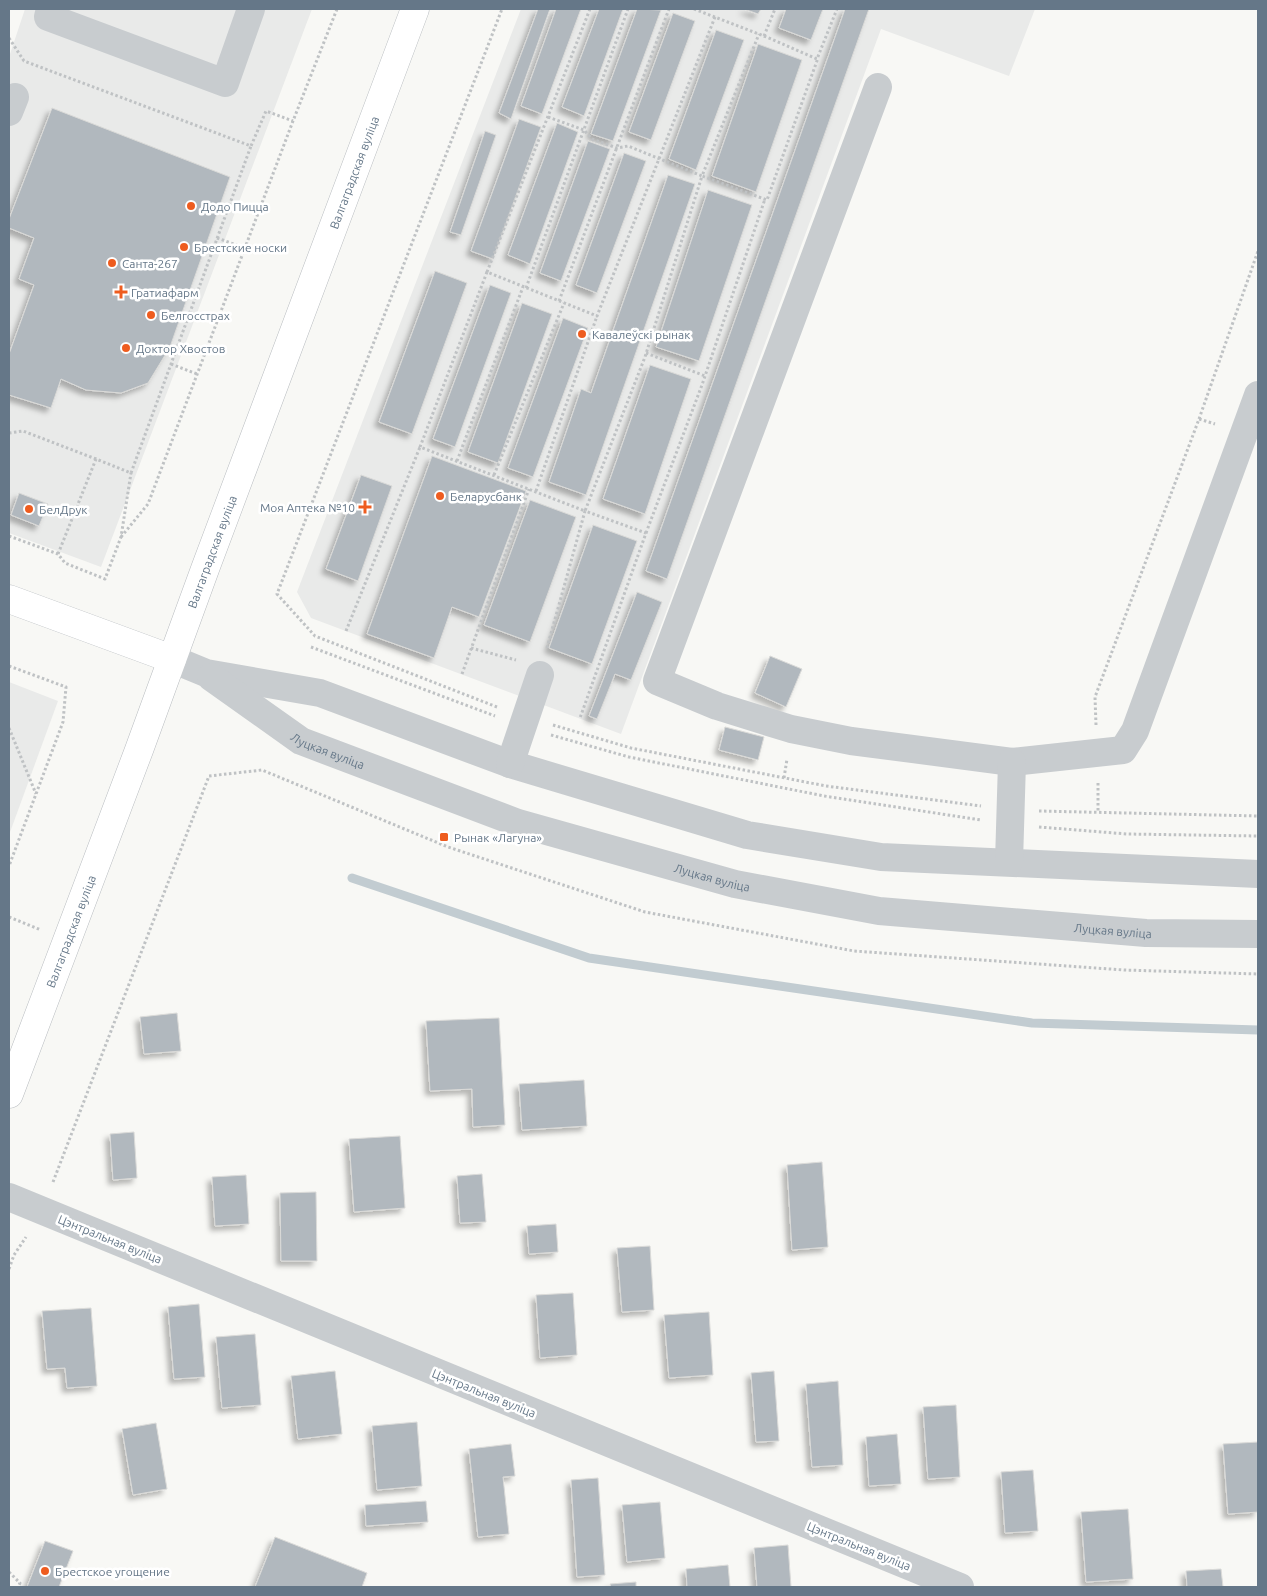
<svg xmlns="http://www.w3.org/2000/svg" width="1267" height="1596" viewBox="0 0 1267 1596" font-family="Ubuntu,sans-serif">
<defs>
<filter id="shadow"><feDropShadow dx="-4.5" dy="4.5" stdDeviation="2.5" flood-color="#0004"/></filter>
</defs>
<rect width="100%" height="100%" fill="#f8f8f5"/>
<g fill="#e9eae9">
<polygon points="25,9 312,9 101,567 9,533 9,57"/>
<polygon points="521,9 1035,9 1009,76 881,29 621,734 311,618 297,592"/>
<polygon points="9,682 58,701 9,835"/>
</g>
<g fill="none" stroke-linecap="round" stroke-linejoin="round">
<polyline stroke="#c2ccd1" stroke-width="9" points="352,878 589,958 1032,1023 1258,1030"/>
</g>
<g fill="#b1b8be" stroke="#dadad8" filter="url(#shadow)">
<polygon points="538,9 550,9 511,119 499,113"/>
<polygon points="556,9 581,9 542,114 521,106"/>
<polygon points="599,9 623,9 584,116 562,107"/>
<polygon points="637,9 661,10 613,141 591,134"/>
<polygon points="744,9 761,9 758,14"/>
<polygon points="786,9 823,9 811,40 779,28"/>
<polygon points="845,9 869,9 667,579 646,571"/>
<polygon points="673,13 695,21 651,140 629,132"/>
<polygon points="716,30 744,40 696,170 669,159"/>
<polygon points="758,44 802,60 756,192 712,176"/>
<polygon points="52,108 230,177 170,347 148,383 121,393 86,390 61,379 51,408 9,395 9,354 34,285 19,279 34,238 9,228 9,219"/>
<polygon points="519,119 541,127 493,259 471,251"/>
<polygon points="557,123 578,132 530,264 508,255"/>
<polygon points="485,131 496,135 461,235 450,232"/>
<polygon points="588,141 610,149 561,281 540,273"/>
<polygon points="624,153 646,161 597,293 576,285"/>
<polygon points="668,175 695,184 586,495 549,482 581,389 591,393"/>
<polygon points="708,190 752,205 699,361 656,347"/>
<polygon points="435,271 467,283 412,434 379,422"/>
<polygon points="490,285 511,293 455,447 433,439"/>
<polygon points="522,303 552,314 498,463 468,452"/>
<polygon points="563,318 588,328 533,477 508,468"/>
<polygon points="650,365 691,379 645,514 603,499"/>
<polygon points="432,456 526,491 479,617 452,607 434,658 367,634"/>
<polygon points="361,475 392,486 358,581 326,569"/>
<polygon points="19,493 48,504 39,526 11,515"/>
<polygon points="530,500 576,517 530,642 484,625"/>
<polygon points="593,525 637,541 592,664 549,648"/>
<polygon points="637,592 662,602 631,680 615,674 597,719 589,716"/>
<polygon points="770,656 802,669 786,707 755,693"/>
<polygon points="725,727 764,737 758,760 719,750"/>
<polygon points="177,1013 181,1051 144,1054 140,1017"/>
<polygon points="499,1018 505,1125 473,1127 472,1089 430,1091 426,1021"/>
<polygon points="584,1080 587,1126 522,1130 519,1084"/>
<polygon points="134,1132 137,1178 113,1180 110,1134"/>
<polygon points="400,1136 405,1208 354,1212 349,1139"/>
<polygon points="822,1162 828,1247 792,1250 787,1165"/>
<polygon points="482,1174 486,1222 460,1223 457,1176"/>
<polygon points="246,1175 249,1224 215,1226 212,1177"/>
<polygon points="316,1192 317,1261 281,1261 280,1193"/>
<polygon points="556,1224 558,1252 529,1254 527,1226"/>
<polygon points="650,1246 654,1310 622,1312 617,1248"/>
<polygon points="573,1293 577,1355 540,1358 536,1295"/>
<polygon points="199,1304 205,1377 174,1379 168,1307"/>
<polygon points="91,1308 97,1386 67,1388 65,1368 47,1369 42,1311"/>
<polygon points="709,1312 713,1375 669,1378 664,1315"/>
<polygon points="255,1334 261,1405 222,1408 216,1337"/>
<polygon points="335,1371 342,1434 298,1439 291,1376"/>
<polygon points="774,1371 779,1441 756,1442 751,1373"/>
<polygon points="838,1381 843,1465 812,1467 806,1384"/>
<polygon points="956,1405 960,1477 928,1479 923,1407"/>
<polygon points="417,1422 422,1486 377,1490 372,1426"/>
<polygon points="156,1423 167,1489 133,1495 122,1429"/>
<polygon points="897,1434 901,1484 869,1486 866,1437"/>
<polygon points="1258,1442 1258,1512 1228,1514 1223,1444"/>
<polygon points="511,1444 515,1476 503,1477 509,1534 478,1537 469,1449"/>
<polygon points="1033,1470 1038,1531 1005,1533 1001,1472"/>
<polygon points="598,1478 605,1575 577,1577 571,1480"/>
<polygon points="426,1501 428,1522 366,1526 365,1505"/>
<polygon points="660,1502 665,1558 627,1562 622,1505"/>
<polygon points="1128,1509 1133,1579 1086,1582 1081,1512"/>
<polygon points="275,1537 367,1573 362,1587 255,1587"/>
<polygon points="45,1541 73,1551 59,1587 27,1587"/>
<polygon points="788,1545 791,1587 757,1587 754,1548"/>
<polygon points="728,1565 730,1587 687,1587 686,1569"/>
<polygon points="1221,1569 1223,1587 1187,1587 1186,1571"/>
<polygon points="636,1582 636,1587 611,1587 610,1584"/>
</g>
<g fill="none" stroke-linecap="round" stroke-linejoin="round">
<defs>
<g id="major">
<polyline points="9,599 172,659"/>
<path id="s2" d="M9,1094L139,750L205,569L415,9"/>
</g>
</defs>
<use href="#major" stroke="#b9bdc1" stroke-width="29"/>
<g stroke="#bfc2c4" stroke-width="3" stroke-dasharray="2.5 2.5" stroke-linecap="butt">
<polyline points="590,9 487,272 597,316 715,17"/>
<polyline points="694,9 764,36 775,9"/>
<polyline points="764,36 817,59 837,9"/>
<polyline points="9,38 24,61 251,146 266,111 293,121"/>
<polyline points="548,117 584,130 592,139 617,148 628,146 702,176 759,34"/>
<polyline points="217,238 245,248"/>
<polyline points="487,272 420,447 585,511 645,357 702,176 767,200 818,58"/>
<polyline points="526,288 628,9"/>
<polyline points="559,301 669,9"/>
<polyline points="646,353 705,376"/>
<polyline points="171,364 197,374"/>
<polyline points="1199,419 1258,251"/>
<polyline points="9,433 23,431 96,459"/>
<polyline points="457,461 523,287"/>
<polyline points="494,475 564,303"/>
<polyline points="536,491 597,316"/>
<polyline points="646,533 702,385 765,199"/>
<polyline points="9,536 58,554 65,563 105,579 121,537 131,473"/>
<polyline points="121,537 148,504 293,121 337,9"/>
<polyline points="58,554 96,459 131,473 251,146"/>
<polyline points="346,631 420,447"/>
<polyline points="311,647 495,716"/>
<polyline points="471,648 516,660"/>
<polyline points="547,648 585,511 646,533 580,718"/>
<polyline points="9,666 66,687 63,722 9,866"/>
<polyline points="462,674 529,489"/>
<polyline points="497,707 315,636 277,594 502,9"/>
<polyline points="553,725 631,748 826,786 981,806"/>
<polyline points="1096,725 1095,697 1199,419 1215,424"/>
<polyline points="9,728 36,794"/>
<polyline points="551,735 629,757 824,796 981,820"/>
<polyline points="784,778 787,759"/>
<polyline points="1098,783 1098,812"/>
<polyline points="1039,811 1258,816"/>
<polyline points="1039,827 1127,834 1258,836"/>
<polyline points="9,917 41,930"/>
<polyline points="53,1182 209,776 262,770 448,847 645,912 854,951 1124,970 1258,974"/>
<polyline points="9,1269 14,1255 26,1237"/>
<polyline points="9,1572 20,1583 18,1587"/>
</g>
<g stroke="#c8cccf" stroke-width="28">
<polyline points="50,9 48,17 225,83 251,9"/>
<polyline points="878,87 657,681 717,706 791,729 851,741 1012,762 1123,750 1135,731 1258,395"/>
<polyline points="9,112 15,97"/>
<polyline points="172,659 206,673 320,693 510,764 747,835 881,857 1258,874"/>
<path id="s1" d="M211,677L301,741L518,823L735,884L879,911L1146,933L1258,934"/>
<polyline points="510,764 540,675"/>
<polyline points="1009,862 1012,762"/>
<polyline points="9,1197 960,1587"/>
</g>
<use href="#major" stroke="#fff" stroke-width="28"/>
</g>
<g fill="#ee5c1f" stroke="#fff" stroke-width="2">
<circle cx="191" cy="206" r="5"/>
<circle cx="184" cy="247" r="5"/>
<circle cx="112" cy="263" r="5"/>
<path d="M118.5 284.5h5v5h5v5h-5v5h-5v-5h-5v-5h5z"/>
<circle cx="151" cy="315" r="5"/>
<circle cx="582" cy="334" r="5"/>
<circle cx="126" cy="348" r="5"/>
<circle cx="440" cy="496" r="5"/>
<path d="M362.5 499.5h5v5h5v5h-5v5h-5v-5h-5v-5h5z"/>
<circle cx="29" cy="509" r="5"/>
<rect x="439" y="832" width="10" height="10" rx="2.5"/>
<circle cx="45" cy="1571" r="5"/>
</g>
<g text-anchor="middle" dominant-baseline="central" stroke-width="5" stroke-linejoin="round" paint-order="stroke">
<g font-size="12" fill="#657788" stroke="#fff">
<text stroke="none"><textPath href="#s2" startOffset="984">Валгаградская вуліца</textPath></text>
<text stroke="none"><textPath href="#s2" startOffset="579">Валгаградская вуліца</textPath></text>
<text stroke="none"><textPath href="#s1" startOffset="139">Луцкая вуліца</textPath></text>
<text stroke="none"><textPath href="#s1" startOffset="544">Луцкая вуліца</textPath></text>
<text stroke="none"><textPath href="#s1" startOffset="949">Луцкая вуліца</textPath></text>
<text stroke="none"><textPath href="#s2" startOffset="174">Валгаградская вуліца</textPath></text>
<text transform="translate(110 1239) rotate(22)">Цэнтральная вуліца</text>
<text transform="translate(484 1393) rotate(22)">Цэнтральная вуліца</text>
<text transform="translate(859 1546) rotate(22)">Цэнтральная вуліца</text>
</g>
<g font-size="12" fill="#657788" stroke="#fff" text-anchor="start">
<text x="201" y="206">Додо Пицца</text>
<text x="194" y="247">Брестские носки</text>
<text x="122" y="263">Санта-267</text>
<text x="131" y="292">Гратиафарм</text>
<text x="161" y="315">Белгосстрах</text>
<text x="592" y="334">Кавалеўскі рынак</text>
<text x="136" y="348">Доктор Хвостов</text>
<text x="450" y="496">Беларусбанк</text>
<text x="355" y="507" text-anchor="end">Моя Аптека №10</text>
<text x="39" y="509">БелДрук</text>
<text x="454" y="837">Рынак «Лагуна»</text>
<text x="55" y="1571">Брестское угощение</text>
</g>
</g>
<rect width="1267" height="1596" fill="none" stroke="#657788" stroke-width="20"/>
</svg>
